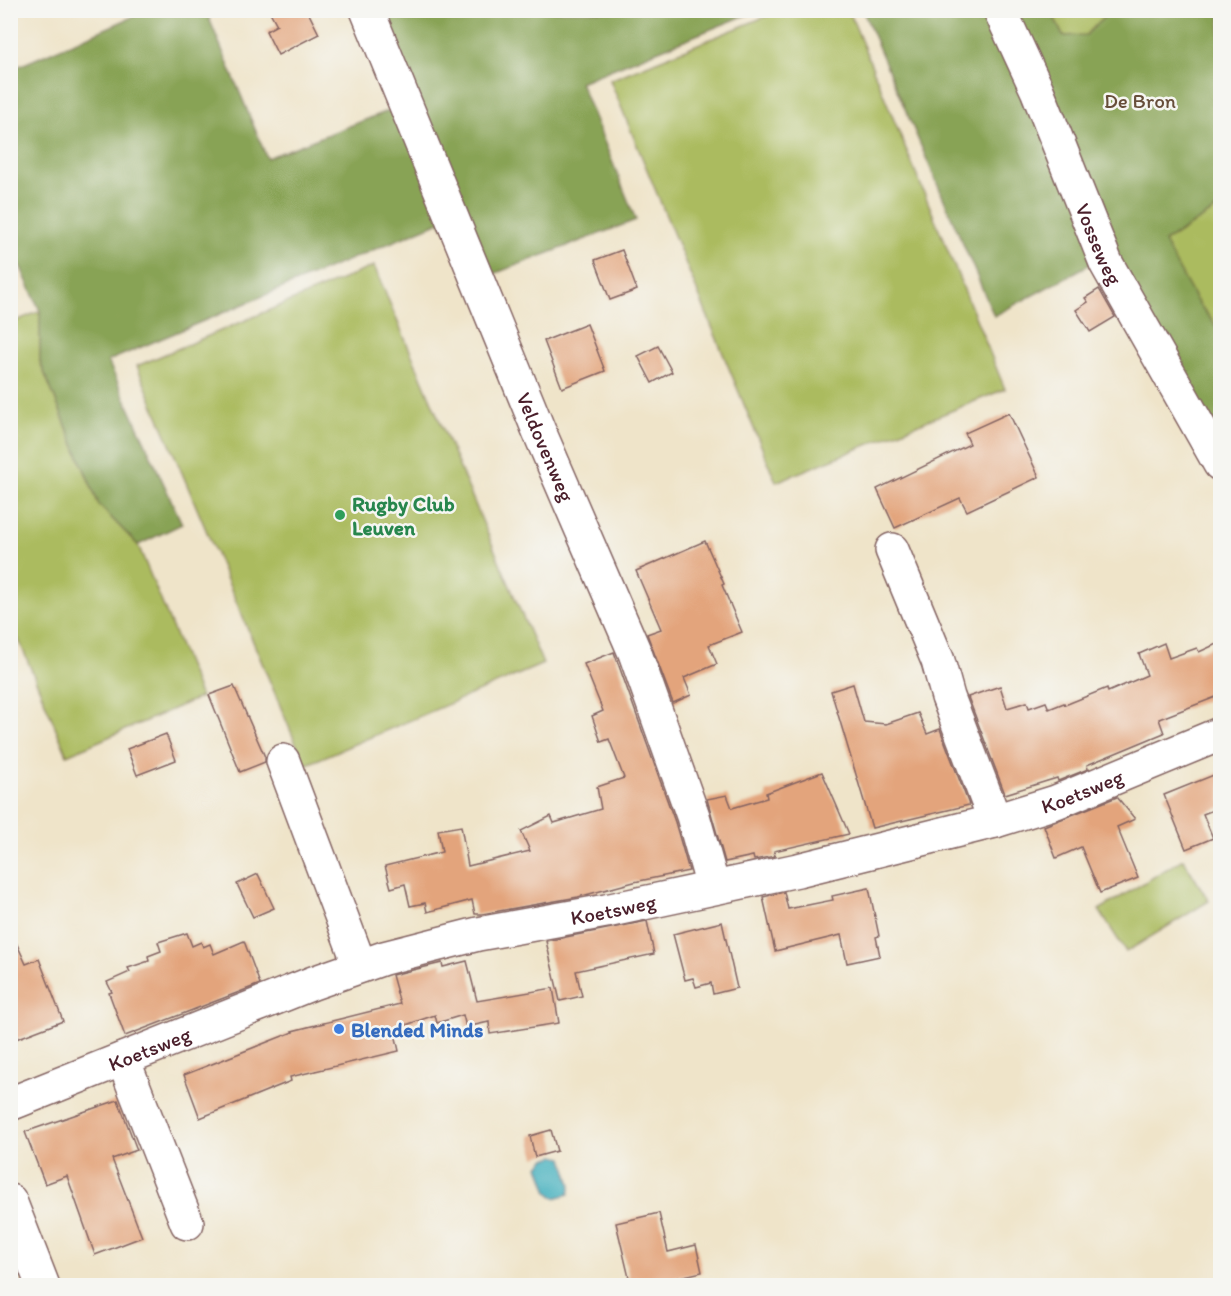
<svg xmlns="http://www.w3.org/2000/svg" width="1231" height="1296" viewBox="0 0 1231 1296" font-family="Itim,sans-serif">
<rect width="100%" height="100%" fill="#f6f6f2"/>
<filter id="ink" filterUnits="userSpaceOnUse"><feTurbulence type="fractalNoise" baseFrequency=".0167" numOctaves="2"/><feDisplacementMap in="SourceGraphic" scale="12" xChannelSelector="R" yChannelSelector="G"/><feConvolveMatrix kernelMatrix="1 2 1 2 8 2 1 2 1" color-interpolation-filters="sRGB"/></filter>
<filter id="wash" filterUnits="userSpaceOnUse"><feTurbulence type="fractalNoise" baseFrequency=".008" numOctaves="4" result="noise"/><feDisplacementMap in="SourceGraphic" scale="24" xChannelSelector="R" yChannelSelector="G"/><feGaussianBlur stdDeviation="1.35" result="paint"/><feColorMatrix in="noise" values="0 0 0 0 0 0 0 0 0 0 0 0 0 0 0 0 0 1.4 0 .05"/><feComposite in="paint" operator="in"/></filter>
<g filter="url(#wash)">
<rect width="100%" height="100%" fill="#efe4c9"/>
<g fill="#abbb5e" stroke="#7a6d44" stroke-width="1.5">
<polygon points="779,11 849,11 1005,389 776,482 610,80"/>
<polygon points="1051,11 1110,11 1086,36 1063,36"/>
<polygon points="1220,207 1220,331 1196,300 1163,242"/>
<polygon points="374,266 543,664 305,765 137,366"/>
<polygon points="40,311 40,362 99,505 138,545 201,697 67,755 11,621 11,323"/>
<polygon points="1183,859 1209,901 1126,952 1099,910"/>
</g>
<g fill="#88a355" stroke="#696140" stroke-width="1.5">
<polygon points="146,11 206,11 267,158 414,101 376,11 756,11 580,82 636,220 483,278 440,222 108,361 182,524 138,545 99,505 40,362 40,311 11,245 10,70"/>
<polygon points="863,11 1051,11 1063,36 1086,35 1110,11 1220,11 1220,207 1164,242 1196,300 1220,331 1220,452 1109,254 994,316"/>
</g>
<polygon fill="#3eadbc" stroke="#446674" stroke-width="1.5" points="555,1156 563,1158 571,1185 569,1194 555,1198 548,1192 539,1166 545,1159"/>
<g id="blocks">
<g fill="#e3a47b">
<polygon points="269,10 307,10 319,34 278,55 266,31 277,25"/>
<polygon points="622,250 637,290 610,300 595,260"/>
<polygon points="1099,289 1115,317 1090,332 1076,310 1088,302 1085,298"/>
<polygon points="587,324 605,371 562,388 544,341"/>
<polygon points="658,346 672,372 652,383 638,356"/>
<polygon points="1009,413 1039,477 967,511 960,498 895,528 877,489 970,444 965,433"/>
<polygon points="705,541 724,584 722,585 742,632 709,645 717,664 684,678 691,695 673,703 647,634 661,629 636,571"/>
<polygon points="1221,642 1221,695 1159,719 1164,733 1087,765 1088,769 1058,781 1057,778 1005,794 968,697 1000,686 1007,708 1027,702 1029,708 1046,702 1049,709 1064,703 1065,705 1107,688 1108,692 1147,675 1139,654 1164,643 1169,658 1197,648 1199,652"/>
<polygon points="614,652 675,822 689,871 634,882 578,897 482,914 475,914 472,900 427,912 425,903 410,906 405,884 391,888 385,866 442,852 438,830 461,826 468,866 530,851 521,831 551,816 554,823 601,809 597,787 624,778 609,739 601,742 592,716 603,711 584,664"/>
<polygon points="853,684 864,722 886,724 918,713 927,734 940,729 969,805 872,828 831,691"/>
<polygon points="234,686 265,757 265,762 240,772 209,695"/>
<polygon points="166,734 176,760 137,775 127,749"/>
<polygon points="822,772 849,834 774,851 775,856 754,860 753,856 725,862 707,799 727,795 732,808 767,798 766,793"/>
<polygon points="1221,772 1221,807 1203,814 1213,838 1186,849 1164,795"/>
<polygon points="1117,797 1135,819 1117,827 1138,878 1100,893 1081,847 1056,858 1044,826"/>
<polygon points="258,874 274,908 253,917 237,884"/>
<polygon points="869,888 879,936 876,937 880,956 847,963 841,935 775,951 763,897 784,892 788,909 833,900 832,896"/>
<polygon points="647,921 654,954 576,971 582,996 560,1001 546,941"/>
<polygon points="722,922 737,988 713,994 711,983 696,987 693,978 685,980 673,934"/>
<polygon points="10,929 26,964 39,959 63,1021 16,1039 10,1026"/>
<polygon points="187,933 192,946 201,942 203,947 210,944 214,954 244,941 260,984 125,1036 109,993 112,992 107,982 130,972 128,968 149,961 148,956 161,951 158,942"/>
<polygon points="467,961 477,1001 553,988 559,1023 490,1034 489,1022 466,1027 463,1015 437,1023 435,1015 394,1029 399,1051 290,1077 291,1081 200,1118 184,1075 293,1032 292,1031 400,1004 392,975 442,963 443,967"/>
<polygon points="118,1100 137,1150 112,1159 142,1237 95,1255 67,1176 45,1184 25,1132"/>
<polygon points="551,1130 557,1151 535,1157 530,1136"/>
<polygon points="659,1213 668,1252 696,1245 702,1272 675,1278 676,1286 631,1286 616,1223"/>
</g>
</g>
</g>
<g filter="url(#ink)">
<use href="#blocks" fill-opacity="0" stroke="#846462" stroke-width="1.5"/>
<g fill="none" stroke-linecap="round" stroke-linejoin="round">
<defs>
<g id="minor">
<path id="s1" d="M367,10L539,431L635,653L693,816L713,887"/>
<path id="s2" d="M1000,10L1037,90L1106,263L1220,464"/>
<polyline points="892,550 938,661 948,697 995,821"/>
<polyline points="283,761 360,966"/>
<polyline points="123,1059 187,1223"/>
<path id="s3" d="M10,1104L313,983L384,958L478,934L606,911L798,870L995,821L1056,802L1220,734"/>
<polyline points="10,1201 43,1286"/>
</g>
</defs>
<use href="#minor" stroke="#846462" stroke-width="36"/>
<use href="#minor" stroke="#fff" stroke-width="33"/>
</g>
</g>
<circle fill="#2e9e5b" stroke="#f6f6f2" stroke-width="2" cx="340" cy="515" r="6"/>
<circle fill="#3f7fe0" stroke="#f6f6f2" stroke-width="2" cx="339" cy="1029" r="6"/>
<g text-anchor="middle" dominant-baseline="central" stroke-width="5" stroke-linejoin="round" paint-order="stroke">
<g font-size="21" fill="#674e3a" stroke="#f6f6f2">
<text x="1140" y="100">De Bron</text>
</g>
<g font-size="21" fill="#4a1f2b" stroke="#f6f6f2">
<text stroke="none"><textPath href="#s2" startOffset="254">Vosseweg</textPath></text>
<text stroke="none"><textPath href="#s1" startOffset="472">Veldovenweg</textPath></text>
<text stroke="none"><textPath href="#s3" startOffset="1120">Koetsweg</textPath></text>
<text stroke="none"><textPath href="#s3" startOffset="636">Koetsweg</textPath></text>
<text stroke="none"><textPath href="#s3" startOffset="150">Koetsweg</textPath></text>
</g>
<g font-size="21" font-weight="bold" fill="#27864d" stroke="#f6f6f2" text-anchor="start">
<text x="352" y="503">Rugby Club<tspan x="352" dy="24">Leuven</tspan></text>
</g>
<g font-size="21" font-weight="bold" fill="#366cbe" stroke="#f6f6f2" text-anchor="start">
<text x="351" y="1029">Blended Minds</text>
</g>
</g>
<rect width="1231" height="1296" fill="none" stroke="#f6f6f2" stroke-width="36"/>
</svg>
